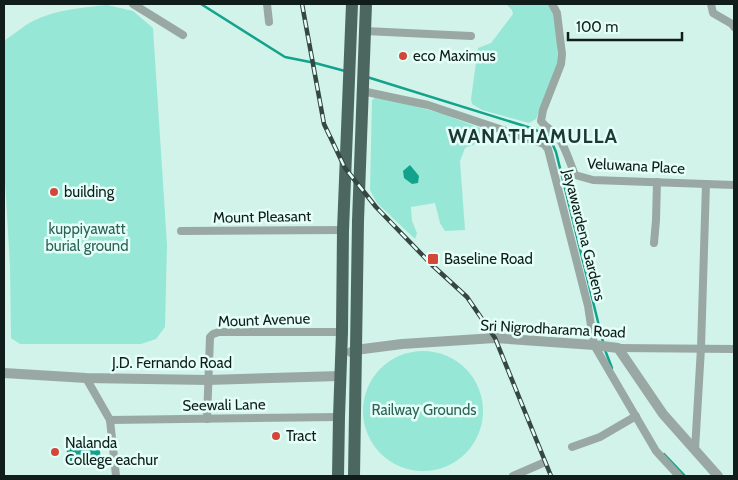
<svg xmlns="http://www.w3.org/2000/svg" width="738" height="480" viewBox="0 0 738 480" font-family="Cabin,sans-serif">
<rect width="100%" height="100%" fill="#d2f3ea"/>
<g fill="#97e7d6">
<polygon points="508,4 547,4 556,17 558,65 536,119 529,123 482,110 472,104 471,99 478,48 491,43 513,14 512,10 507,5"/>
<path d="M107,5L133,11L153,28L167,245L165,327L156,339L141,344H20L11,338L10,266L4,164V41C11,36 19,30 26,25C51,10 79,8 107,5Z"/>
<polygon points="376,97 387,98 443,114 496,134 495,139 481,142 465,148 460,161 465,230 445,231 440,223 435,203 411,207 412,221 417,233 415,239 377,203 370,190 372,100"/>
<circle cx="423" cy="411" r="60"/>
</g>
<g fill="#13a28c">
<polygon points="410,165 419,176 418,183 412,184 404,178 403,171"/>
<polygon points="99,440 101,462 68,464 66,442"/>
</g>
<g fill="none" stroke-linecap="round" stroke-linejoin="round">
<g stroke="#13a28c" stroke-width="2.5">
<polyline points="201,4 285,57 310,62"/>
<polyline points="315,63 345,71"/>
<polyline points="367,77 531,128 549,136 556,152 603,342"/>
<polyline points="605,350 612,368"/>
<polyline points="664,454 685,476"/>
</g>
<g stroke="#9aa8a4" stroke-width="8">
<polyline points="133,4 183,35"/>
<polyline points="267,4 269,22"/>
<path d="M552,4L557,13L562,54L561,64L543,110L541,121C546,128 554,131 559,138C566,149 570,163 575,175L593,180L734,185"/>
<polyline points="711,4 713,13 732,24 734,27"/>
<polyline points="365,31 471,36"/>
<polyline points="362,91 428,105 544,144 548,149 588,306 594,345 656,451 679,476"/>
<polyline points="181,231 343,230"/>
<polyline points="654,243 656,220 657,182"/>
<polyline points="618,348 734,349"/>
<polyline points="86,378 110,420 116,476"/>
<polyline points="207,419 210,337 213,334 219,332 342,332"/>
<polyline points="110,420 339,417"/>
<polyline points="572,447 600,437 636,416"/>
<polyline points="695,450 701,348 706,184"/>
<polyline points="513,476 543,463"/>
</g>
<g stroke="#9aa8a4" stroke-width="10">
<polyline points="351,352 363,349 402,344 495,338 594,345 618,348 663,414 718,476"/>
<polyline points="4,373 86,378 208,380 340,376"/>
</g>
<g stroke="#4c6760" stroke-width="12">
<polyline points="338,476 339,417 342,332 343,230 352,4"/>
<polyline points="354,476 358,221 366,4"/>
</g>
<defs>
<polyline id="rail" points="302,4 324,124 345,168 376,207 431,264 467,297 495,338 551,476"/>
</defs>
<use href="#rail" stroke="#364742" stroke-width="4.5"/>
<use href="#rail" stroke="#e4fef8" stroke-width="2.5" stroke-dasharray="8" stroke-linecap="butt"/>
</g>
<g fill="#d4463a" stroke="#e4fef8" stroke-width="2">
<circle cx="403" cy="56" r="5"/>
<circle cx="54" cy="192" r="5"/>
<rect x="427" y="253" width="12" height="12" rx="2.5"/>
<circle cx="276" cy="436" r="5"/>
<circle cx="55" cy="452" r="5"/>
</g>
<g text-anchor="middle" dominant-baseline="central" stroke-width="5" stroke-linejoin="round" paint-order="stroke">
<g font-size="15" fill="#111d1a" stroke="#e4fef8" text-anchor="start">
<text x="413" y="56">eco Maximus</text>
<text x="64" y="192">building</text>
<text x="444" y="259">Baseline Road</text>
<text x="286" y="436">Tract</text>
<text x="65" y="443">Nalanda<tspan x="65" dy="17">College eachur</tspan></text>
</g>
<g font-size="15" fill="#111d1a" stroke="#e4fef8">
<text transform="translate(636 166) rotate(3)">Veluwana Place</text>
<text transform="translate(262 217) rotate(-1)">Mount Pleasant</text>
<text transform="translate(584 235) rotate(76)">Jayawardena Gardens</text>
<text transform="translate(264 320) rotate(-2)">Mount Avenue</text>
<text transform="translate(553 329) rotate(3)">Sri Nigrodharama Road</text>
<text x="172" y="363">J.D. Fernando Road</text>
<text transform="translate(224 405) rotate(-1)">Seewali Lane</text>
</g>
<g font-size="15" fill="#2f6257" stroke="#e4fef8">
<text x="87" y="229">kuppiyawatt<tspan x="87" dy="17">burial ground</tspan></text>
<text x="424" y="410">Railway Grounds</text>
</g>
<g font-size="20" font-weight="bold" letter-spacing="1" fill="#1c3832" stroke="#e4fef8">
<text x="533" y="136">WANATHAMULLA</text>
</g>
</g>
<rect width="738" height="480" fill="none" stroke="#111d1a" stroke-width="10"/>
<path d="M568 32v8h114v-8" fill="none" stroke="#111d1a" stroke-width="2.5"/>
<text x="576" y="32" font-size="15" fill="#111d1a" stroke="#e4fef8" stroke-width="4" paint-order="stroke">100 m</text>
</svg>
